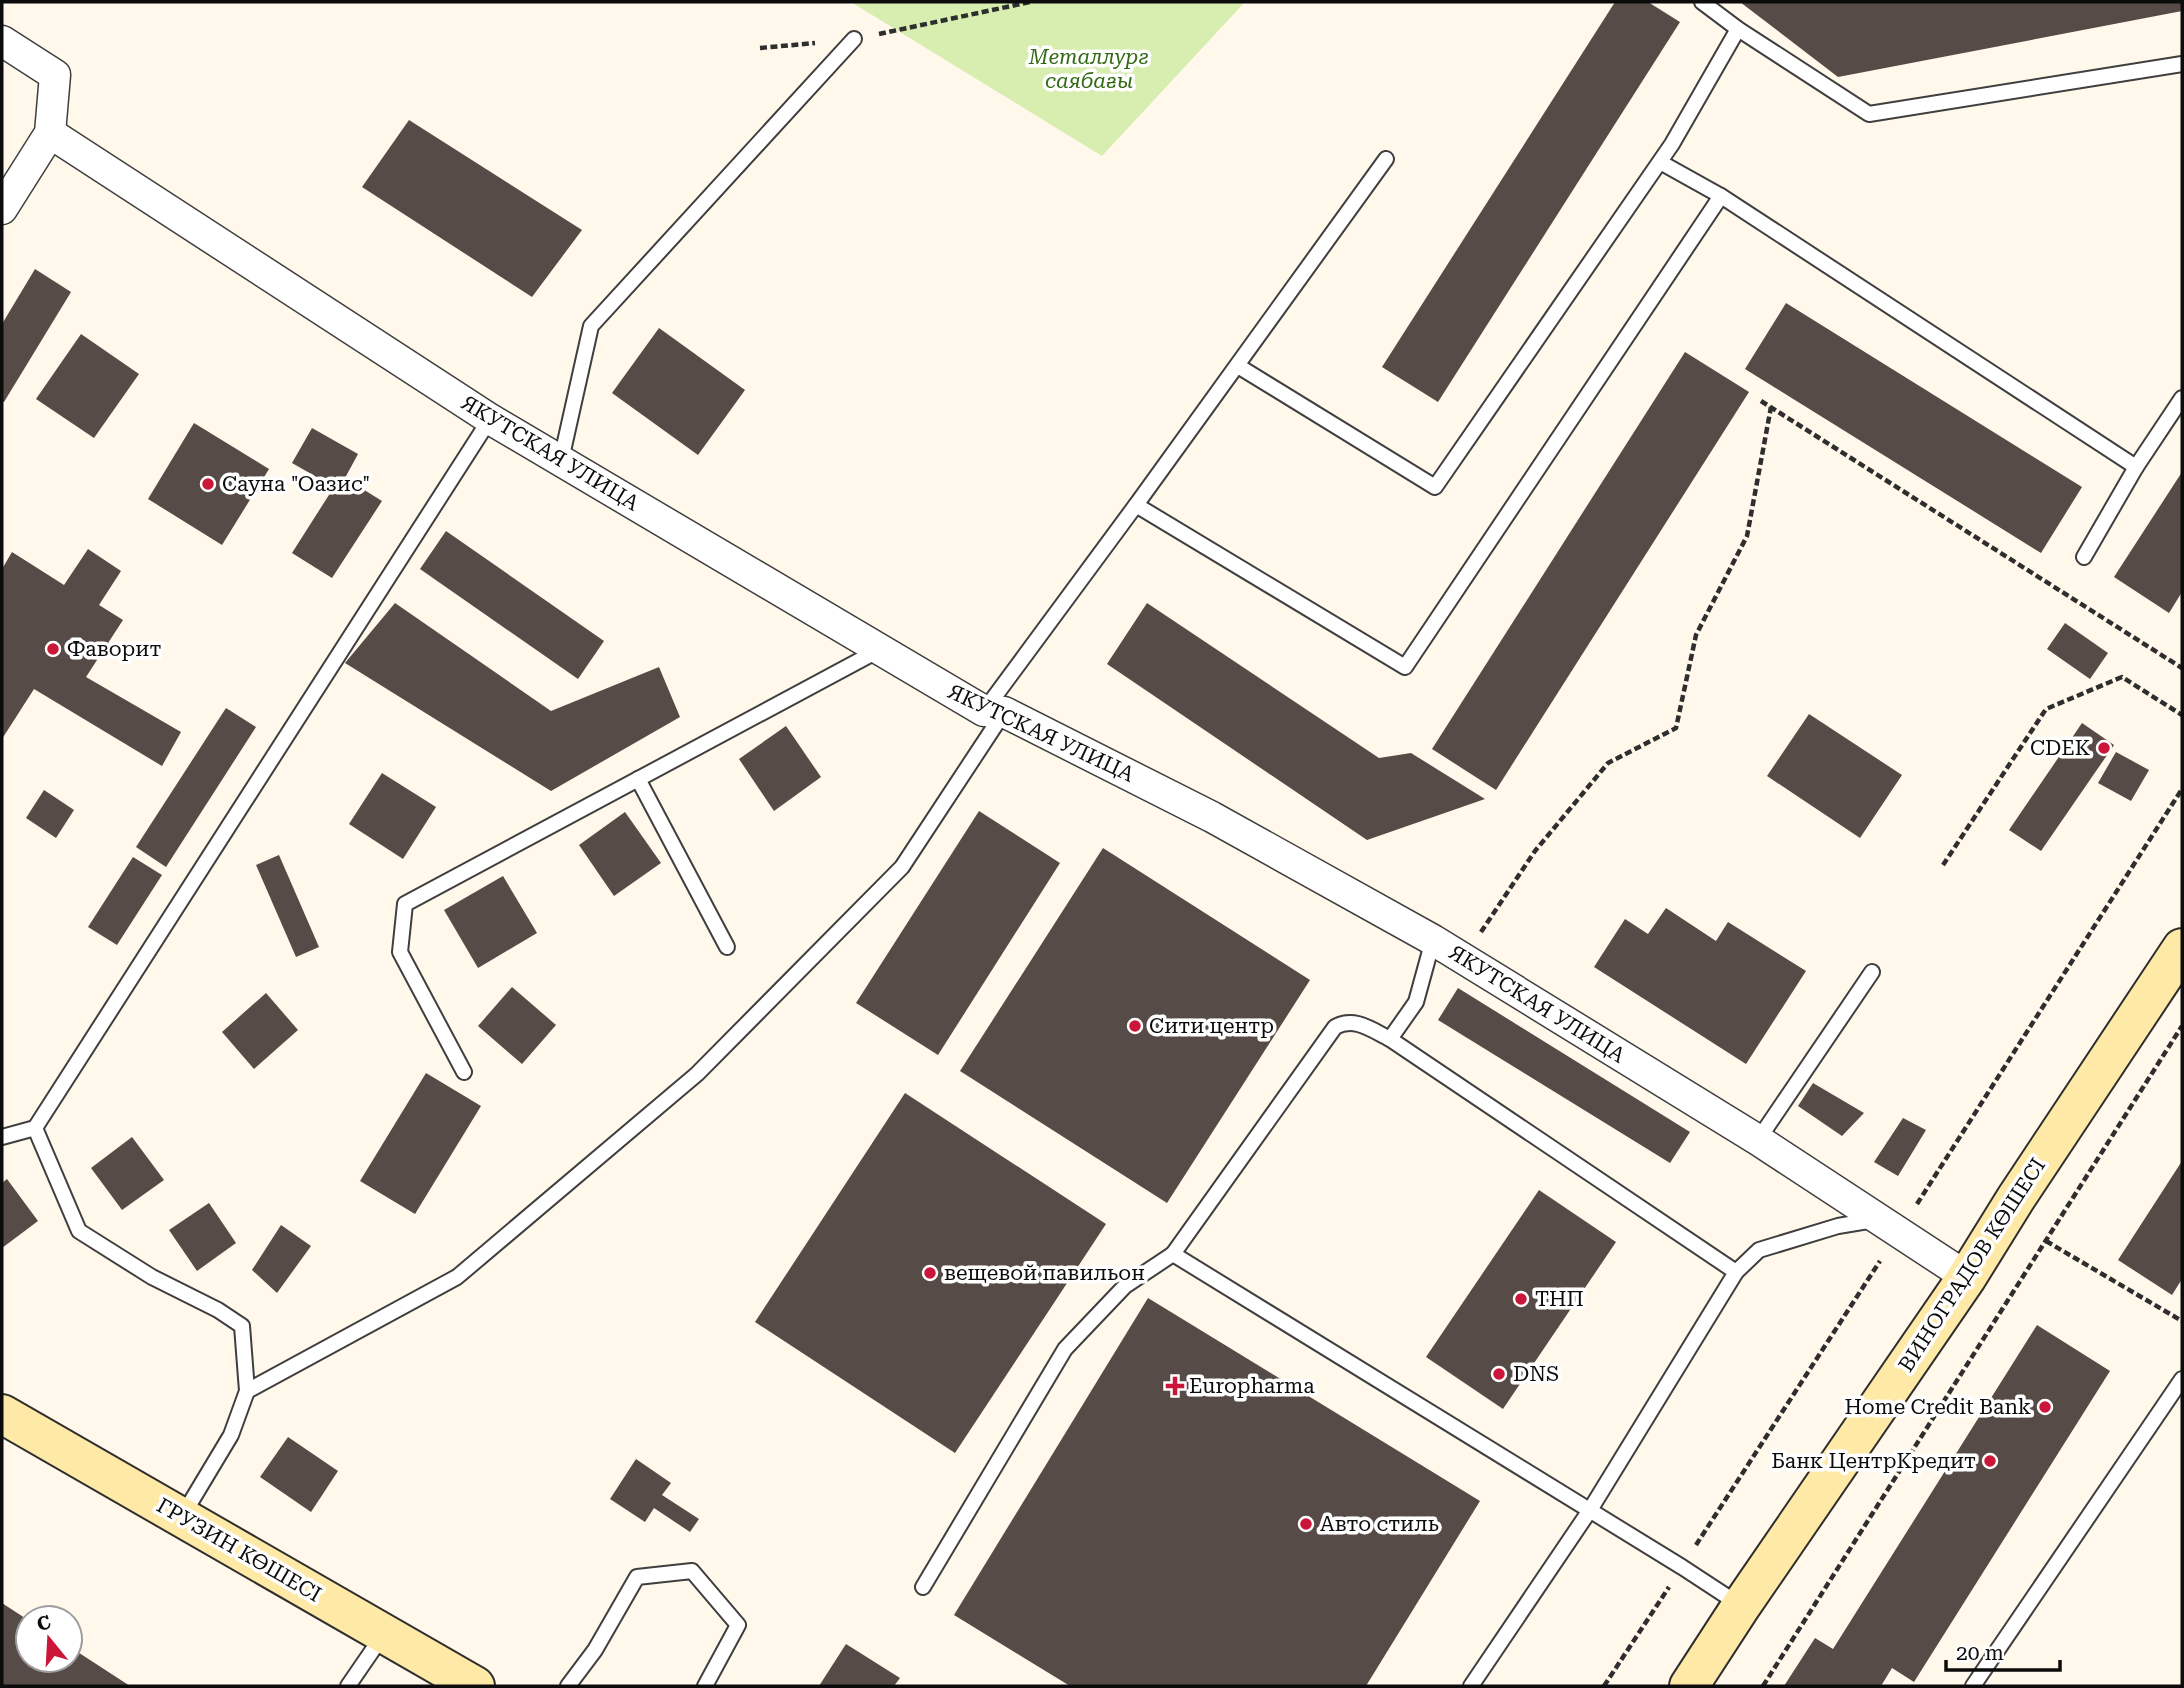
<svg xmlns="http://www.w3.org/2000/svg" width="2184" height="1688" viewBox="0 0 2184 1688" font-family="'Roboto Serif',serif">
<rect width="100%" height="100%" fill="#fff8eb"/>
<polygon fill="#d8edb0" points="851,2 1245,2 1102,156"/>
<g fill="#564b47">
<polygon points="1615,2 1648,2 1680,22 1438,402 1382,367"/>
<polygon points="1740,2 2182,2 2182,11 1838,77"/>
<polygon points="409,120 582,230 532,297 362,187"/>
<polygon points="35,269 71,292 4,402 2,401 2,324"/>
<polygon points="1786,303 2082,487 2041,553 1745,369"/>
<polygon points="659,328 745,390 698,455 612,393"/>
<polygon points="81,334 139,374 94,438 36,399"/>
<polygon points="1685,352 1749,392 1496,790 1432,749"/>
<polygon points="194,423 269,469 222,545 148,499"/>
<polygon points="312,428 358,454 345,478 382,501 332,578 292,553 334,487 292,463"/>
<polygon points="2182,472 2182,592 2169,613 2114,577"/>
<polygon points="446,531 604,641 578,679 420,569"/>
<polygon points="88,549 121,571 99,605 123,620 86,677 181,732 162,766 34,689 2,739 2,569 12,552 64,585"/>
<polygon points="395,603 551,711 659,667 680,717 551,791 345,663"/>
<polygon points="1147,603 1379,758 1411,753 1485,799 1367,840 1107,664"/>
<polygon points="2065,623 2108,653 2090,679 2047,649"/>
<polygon points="226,708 256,727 166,867 136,847"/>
<polygon points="1809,714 1902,775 1860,838 1767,776"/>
<polygon points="2082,723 2114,745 2041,851 2009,830"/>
<polygon points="786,726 821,777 774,811 739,759"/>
<polygon points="2116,752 2149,770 2131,801 2098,783"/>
<polygon points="382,773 436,807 403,859 349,824"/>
<polygon points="44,790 74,810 56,838 26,818"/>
<polygon points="979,811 1060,863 938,1055 856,1003"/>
<polygon points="625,812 661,863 614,896 579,845"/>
<polygon points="1103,848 1310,980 1167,1203 960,1071"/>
<polygon points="279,855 319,947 296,957 256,865"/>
<polygon points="133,857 162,875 117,945 88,927"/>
<polygon points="503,876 537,933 478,968 444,910"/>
<polygon points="1666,908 1716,941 1728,922 1806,971 1746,1064 1594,967 1625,919 1648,934"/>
<polygon points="512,987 556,1025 522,1064 478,1026"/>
<polygon points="1458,988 1690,1132 1670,1163 1438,1020"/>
<polygon points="266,993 298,1030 254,1069 222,1032"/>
<polygon points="426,1073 481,1106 415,1214 360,1181"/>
<polygon points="1813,1083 1864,1113 1842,1136 1798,1106"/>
<polygon points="905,1093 1106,1224 955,1453 755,1322"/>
<polygon points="1903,1118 1926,1130 1898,1176 1874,1162"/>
<polygon points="132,1137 164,1180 122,1210 91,1168"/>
<polygon points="2182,1161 2182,1279 2172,1295 2118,1260"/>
<polygon points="7,1179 38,1221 2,1248 2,1183"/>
<polygon points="1539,1190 1616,1242 1503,1409 1426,1357"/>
<polygon points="209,1203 236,1243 197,1271 169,1230"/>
<polygon points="281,1225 311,1246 277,1293 252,1270"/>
<polygon points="1148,1298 1480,1501 1366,1686 1070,1686 954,1615"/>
<polygon points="2037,1325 2110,1371 1914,1682 1892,1668 1881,1686 1784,1686 1815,1638 1833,1649"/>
<polygon points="288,1437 338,1471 311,1512 260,1477"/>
<polygon points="636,1459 671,1483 662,1495 699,1519 690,1532 654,1508 645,1522 610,1499"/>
<polygon points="2,1603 28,1620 28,1660 70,1660 70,1647 130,1686 2,1686"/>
<polygon points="846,1644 900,1678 894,1686 819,1686"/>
</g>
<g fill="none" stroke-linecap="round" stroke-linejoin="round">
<defs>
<g id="lane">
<polyline points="1702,2 1738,29 1869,114 2182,64"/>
<polyline points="1660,162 1721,196"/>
<polyline points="1238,366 1435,487 1672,144 1738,29"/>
<polyline points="561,460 591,326 854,39"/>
<polyline points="1136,505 1386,159"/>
<polyline points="2084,557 2136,467"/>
<polyline points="984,711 1136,505 1405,667 1721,196 2136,467 2182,398"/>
<polyline points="638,779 727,947"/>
<polyline points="1390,1039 1416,1002 1433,940"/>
<polyline points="464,1072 400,952 405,904 879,650"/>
<polyline points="35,1128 79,1231 152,1277 218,1310 242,1326 247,1391 231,1435 183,1515"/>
<polyline points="2,1137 35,1128 490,419"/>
<polyline points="1758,1140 1872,972"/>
<path d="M1173,1254L1335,1027C1354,1016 1372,1030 1390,1039L1736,1272"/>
<polyline points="247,1391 457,1277 697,1074 902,867 1004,712"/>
<polyline points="923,1587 1065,1349 1125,1286 1173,1254 1682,1567 1740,1605"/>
<polyline points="348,1686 383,1635"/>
<polyline points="568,1686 595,1650 637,1577 692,1571 738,1625 705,1686"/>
<polyline points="1471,1686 1590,1510 1736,1272 1759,1250 1838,1226 1874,1220"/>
<polyline points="1973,1686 2182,1379"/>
</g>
<g id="street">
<polyline points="2,41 55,75 50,133 2,209"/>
<polyline points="50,133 490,419 984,711 1004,712 1212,817 1433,940 1758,1140 1967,1277"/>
</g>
<g id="secondary">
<polyline points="2,1414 475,1686"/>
<polyline points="1689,1686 1741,1606 1967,1277 2016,1198 2182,948"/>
</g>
</defs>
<use href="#lane" stroke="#3f3f3f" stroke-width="18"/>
<use href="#street" stroke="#3f3f3f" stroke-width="33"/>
<use href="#secondary" stroke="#2e2e2e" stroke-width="42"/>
<g stroke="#2e2e2e" stroke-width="4.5" stroke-dasharray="7 3.5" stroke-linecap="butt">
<polyline points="879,34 1030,2"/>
<polyline points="760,48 815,43"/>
<polyline points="1761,401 2182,668"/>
<polyline points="1943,865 2046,709 2122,677 2182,715"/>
<polyline points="1481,932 1535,851 1608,763 1676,728 1696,635 1747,536 1771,407"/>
<polyline points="1917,1204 2182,789"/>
<polyline points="2046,1241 2182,1321"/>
<polyline points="1696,1545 1880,1261"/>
<polyline points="1604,1686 1669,1587"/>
<polyline points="1763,1686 2182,1026"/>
</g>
<use href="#lane" stroke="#fff" stroke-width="14"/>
<use href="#street" stroke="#fff" stroke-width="30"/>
<use href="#secondary" stroke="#ffe9a6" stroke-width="38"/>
</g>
<g fill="#ca1638" stroke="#fff" stroke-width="2.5">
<circle cx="208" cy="484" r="7"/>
<circle cx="53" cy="649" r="7"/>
<circle cx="2104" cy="748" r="7"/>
<circle cx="1135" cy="1026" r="7"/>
<circle cx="930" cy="1273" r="7"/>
<circle cx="1521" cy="1299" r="7"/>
<circle cx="1499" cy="1374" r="7"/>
<path d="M1171.5 1375.5h7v7h7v7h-7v7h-7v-7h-7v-7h7z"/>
<circle cx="2045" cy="1407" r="7"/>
<circle cx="1990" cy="1461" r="7"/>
<circle cx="1306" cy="1524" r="7"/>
</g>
<g text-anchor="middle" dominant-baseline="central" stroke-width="7" stroke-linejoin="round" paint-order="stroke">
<g font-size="21" font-style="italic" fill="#336a16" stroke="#fff">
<text x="1089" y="57">Металлург<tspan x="1089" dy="24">саябағы</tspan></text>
</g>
<g font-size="21" fill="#0c0c0c" stroke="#fff">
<text transform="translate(550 453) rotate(31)">ЯКУТСКАЯ УЛИЦА</text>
<text transform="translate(1041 733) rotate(25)">ЯКУТСКАЯ УЛИЦА</text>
<text transform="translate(1537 1004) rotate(32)">ЯКУТСКАЯ УЛИЦА</text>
<text transform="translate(1972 1265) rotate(-57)">ВИНОГРАДОВ КӨШЕСІ</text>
<text transform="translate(239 1550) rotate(30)">ГРУЗИН КӨШЕСІ</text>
</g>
<g font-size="21" fill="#0c0c0c" stroke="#fff" text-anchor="start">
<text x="222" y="484">Сауна "Оазис"</text>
<text x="67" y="649">Фаворит</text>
<text x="2090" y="748" text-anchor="end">CDEK</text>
<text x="1149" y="1026">Сити центр</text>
<text x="944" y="1273">вещевой павильон</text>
<text x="1535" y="1299">ТНП</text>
<text x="1513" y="1374">DNS</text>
<text x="1189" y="1386">Europharma</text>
<text x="2031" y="1407" text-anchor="end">Home Credit Bank</text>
<text x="1976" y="1461" text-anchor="end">Банк ЦентрКредит</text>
<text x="1320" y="1524">Авто стиль</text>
</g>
</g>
<rect width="2184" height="1688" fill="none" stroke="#0c0c0c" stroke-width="7"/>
<g transform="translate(49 1639) rotate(342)"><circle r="33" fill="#ffffff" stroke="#9e9e9e" stroke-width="2"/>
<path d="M0-5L12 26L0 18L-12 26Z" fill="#ca1638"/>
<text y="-10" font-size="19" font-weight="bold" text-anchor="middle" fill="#0c0c0c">С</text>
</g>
<path d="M1946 1660v10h114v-10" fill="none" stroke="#0c0c0c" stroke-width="3.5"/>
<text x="1956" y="1660" font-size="21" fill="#0c0c0c" stroke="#ffffff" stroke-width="5" paint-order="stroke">20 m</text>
</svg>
